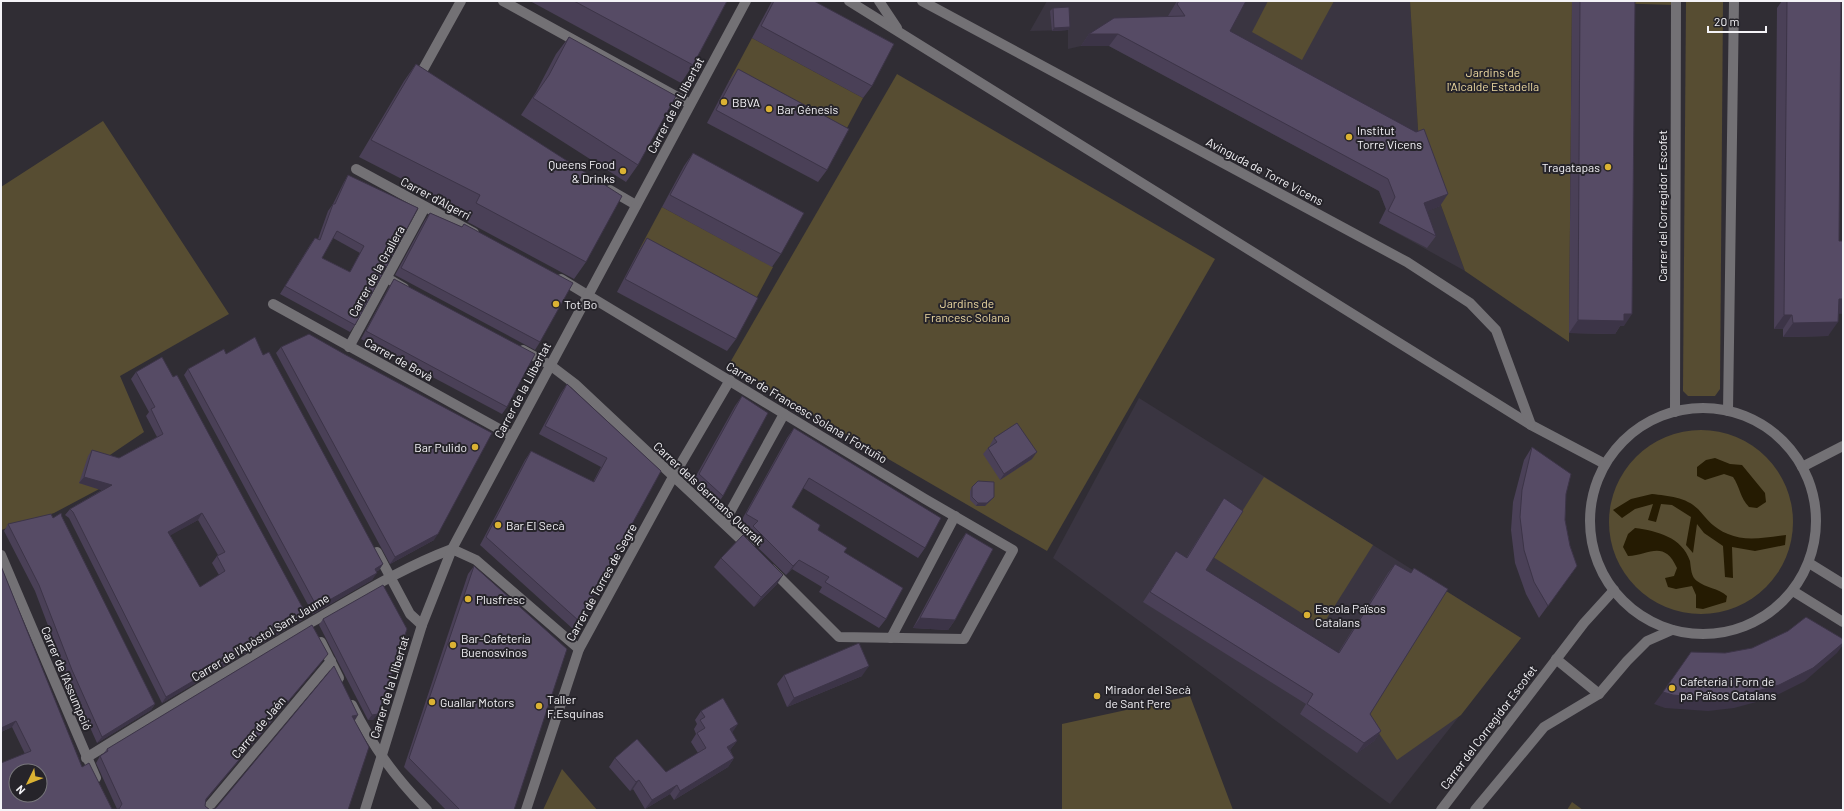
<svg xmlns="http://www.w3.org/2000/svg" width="1844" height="811" viewBox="0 0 1844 811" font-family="Barlow,sans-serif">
<rect width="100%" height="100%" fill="#302d34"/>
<g fill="#3a3541">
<polygon points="1047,1 1410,1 1419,145 1465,271 1379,223 1386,209 1379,191 1109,46 1081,46 1068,49 1068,30 1030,31"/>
<polygon points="1139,398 1521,638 1390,804 1053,558"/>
</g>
<g fill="#574d32">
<polygon points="1268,1 1334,1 1302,60 1252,32"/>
<polygon points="1410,1 1676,1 1676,5 1572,2 1569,342 1465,271 1419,145"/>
<polygon points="1686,1 1723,1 1720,389 1715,396 1688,396 1683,391"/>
<polygon points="752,38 863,98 840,141 729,81"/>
<polygon points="897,74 1215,259 1047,551 728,366"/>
<polygon points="103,121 229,314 120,376 144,432 107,457 118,479 54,513 1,530 1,187"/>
<polygon points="662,207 773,267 750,310 639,250"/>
<circle cx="1701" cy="522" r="92"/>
<polygon points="1264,477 1373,545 1322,626 1213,557"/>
<polygon points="1446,591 1521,638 1461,715 1397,760 1368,717"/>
<polygon points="1190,696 1233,810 1062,810 1062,724"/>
<polygon points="562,769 597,810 543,810"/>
<polygon points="1572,802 1583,810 1567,810"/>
</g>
<g fill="#251b02">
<path d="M1715,458L1730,464L1742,465L1765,493L1766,502L1757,508L1749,507C1740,498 1740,487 1733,477L1724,474L1705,480L1697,476V467L1706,460Z"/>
<path d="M1652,494C1668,496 1686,497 1698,509C1708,520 1713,528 1728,534C1746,542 1767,537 1786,535L1785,545L1755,551L1732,547L1733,578L1725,577L1723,546L1704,533L1697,524L1693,553L1686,545L1691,517L1672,505L1661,504L1656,522L1648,520L1653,504L1635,509L1622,518L1613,510L1631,499Z"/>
<path d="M1635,528C1657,531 1682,537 1690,561C1691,568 1691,577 1697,581C1706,588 1718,588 1727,596L1726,602L1703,609L1696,608V595L1692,586L1676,589L1668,587L1665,578L1674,576L1677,568C1664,539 1649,555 1628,556L1623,547L1628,534Z"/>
</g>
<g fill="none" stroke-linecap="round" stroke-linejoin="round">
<g stroke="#737175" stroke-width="10">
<polyline points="724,523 784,414"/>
<polyline points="891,638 955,516"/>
</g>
<g stroke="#737175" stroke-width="10">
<polyline points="503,1 690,104"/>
<polyline points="849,1 1531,425 1605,464"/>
<polyline points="879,1 897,28"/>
<polyline points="922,1 1407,262 1470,303 1496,330 1531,425"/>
<polyline points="425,78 420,75 461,1"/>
<polyline points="356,169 474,233"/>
<polyline points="610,190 636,205"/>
<polyline points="387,278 404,288"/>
<polyline points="561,279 925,499 1013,550 964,639 839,637 771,569"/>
<polyline points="273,304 512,436"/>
<polyline points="349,347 425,207"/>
<polyline points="523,350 550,365 575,384 750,548"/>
<polyline points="1802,467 1843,446"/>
<polyline points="377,552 410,614 422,625"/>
<polyline points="1,555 96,778"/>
<polyline points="321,642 339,678"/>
<polyline points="1556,659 1599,694"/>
<path d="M352,705C373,747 394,776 427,810"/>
<path d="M86,758C160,712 234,666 310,623C356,597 401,568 452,549L476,560L579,649"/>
<polyline points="206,810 331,661"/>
<polyline points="365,810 422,625 452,549 746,1"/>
<polyline points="526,810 579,649 673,477 730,380"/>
<polyline points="1441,810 1584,623 1614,590"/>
<polyline points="1475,810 1544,727 1599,694 1627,661 1647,641 1672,630"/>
</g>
<g stroke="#737175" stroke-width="10">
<circle cx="1703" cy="521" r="113"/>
<polyline points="1728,411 1734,1"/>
<polyline points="1675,412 1676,1"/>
<polyline points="1809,563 1843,584"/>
<polyline points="1793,591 1843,622"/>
</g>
</g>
<g fill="#4a4057" fill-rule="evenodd">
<polygon points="530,1 727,1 693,65 681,83"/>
<polygon points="772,1 814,1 872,86 863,98 752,38"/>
<polygon points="1177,1 1246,1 1230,31 1440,206 1427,211 1436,236 1427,248 1379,223 1386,209 1379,191 1109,46 1081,46 1089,34 1168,16"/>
<polygon points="1572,1 1635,1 1624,326 1620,326 1615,334 1569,333"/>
<polygon points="1782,1 1841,1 1838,314 1828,336 1783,337 1783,329 1774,329 1777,8"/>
<polygon points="1053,8 1070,27 1068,30 1052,31 1050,11"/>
<polygon points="569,37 638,165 626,182 521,115 536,92 556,54"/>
<polygon points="416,64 586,262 574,279 464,220 468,213 359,157 404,81"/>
<polygon points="738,69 827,170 818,182 707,123 729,81"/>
<polygon points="693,153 781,254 772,267 662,207 684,166"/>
<path d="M348,175L418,208L355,325L350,332L280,294L310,245L315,238L318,239L328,211L333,204L344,182ZM333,238L360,253L350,272L322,258Z"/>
<polygon points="430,213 462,227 464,224 540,342 535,350 395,275 425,220"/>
<polygon points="647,238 736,339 727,351 617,292 639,250"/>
<polygon points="394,279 507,407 502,414 361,339 389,287"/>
<polygon points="281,347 434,540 390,564 276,353"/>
<polygon points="226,354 263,355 383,564 379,570 376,572 372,580 313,614 184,375 188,369"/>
<path d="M136,372L302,620L162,703L69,518L65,515L70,509L102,490L79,483L88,456L92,450L119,458L157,437L146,416L149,412L131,379ZM198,520L218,555L217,556L212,563L219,575L200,587L170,535Z"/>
<polygon points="567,384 661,471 579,621 573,629 480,545 525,460 531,451 593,482 601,467 539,434 561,393"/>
<polygon points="742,396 723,496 716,506 692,483 735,406"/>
<polygon points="794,428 925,548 918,558 803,488 792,507 844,552 886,619 879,628 819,592 822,587 792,569 786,575 746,536 750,530 740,523 787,438"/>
<polygon points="994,438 1032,459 1000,480 983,454 988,448 990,446 990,445"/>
<polygon points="1532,447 1566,494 1565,520 1570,546 1577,566 1539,618 1526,594 1515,563 1511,530 1513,502 1524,460"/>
<polygon points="972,487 994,497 985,506 976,506 970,500 970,491"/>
<polygon points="1224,498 1206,570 1338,653 1388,573 1395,564 1411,573 1414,568 1370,714 1381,731 1374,741 1357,753 1300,714 1306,704 1143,602 1176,551 1186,558"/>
<polygon points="62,517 155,704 151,710 97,743 67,676 35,591 4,531 8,524 53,518"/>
<polygon points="966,533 955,620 948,630 913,628 959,543"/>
<polygon points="721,558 777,584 754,607 714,567"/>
<polygon points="1,566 82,767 112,809 117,809 96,763 100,756 103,754 107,749 323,660 205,801 205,806 210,810 216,808 354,721 348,810 1,810 25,754 12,727 1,732"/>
<polygon points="474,566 514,810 446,810 404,767 468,574"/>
<polygon points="323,619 407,629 373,720 368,720 319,625"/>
<polygon points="784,675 862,676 787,707 777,684"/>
<polygon points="701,711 732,733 737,741 730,750 734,758 728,767 674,800 670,794 645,809 633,789 630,791 609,767 615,758 666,772 698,753 691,742 696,734 694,729 697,724 695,720"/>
</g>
<g fill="#3c3447">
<polygon points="1070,27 1068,30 1052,31 1054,28"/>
<polygon points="1089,34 1118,34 1109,46 1081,46"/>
<polygon points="1448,194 1440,206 1416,216 1424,203"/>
<polygon points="1839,299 1843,299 1843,314 1829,313"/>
<polygon points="1624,314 1632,314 1624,326 1620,326 1615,334 1569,333 1578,320"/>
<polygon points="1784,315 1792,315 1783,329 1774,329"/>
<polygon points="1838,322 1828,336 1783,337 1793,323"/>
<polygon points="1037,452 1032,459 1000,480 1004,474"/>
<polygon points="84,477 112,485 107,492 79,483"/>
<polygon points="994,497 985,506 976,506 978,503"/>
<polygon points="202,513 198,520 164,539 168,532"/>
<polygon points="438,534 434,540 390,564 395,557"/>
<polygon points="799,560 792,569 786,575 793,566"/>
<polygon points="383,564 379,570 370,575 375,569"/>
<polygon points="377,573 372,580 313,614 317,607"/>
<polygon points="783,575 777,584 754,607 761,597"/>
<polygon points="306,614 302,620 162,703 166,697"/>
<polygon points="920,618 955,620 948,630 913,628"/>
<polygon points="1843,643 1843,645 1837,653 1805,681 1771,698 1734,708 1708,711 1665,708 1654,704 1663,692"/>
<polygon points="328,654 323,660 201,806 206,799"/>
<polygon points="869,666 862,676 787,707 794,698"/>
<polygon points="155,704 151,710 97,743 102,737"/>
<polygon points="378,714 373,720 368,720 372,715"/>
<polygon points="358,715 354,722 352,716"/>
<polygon points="16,721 12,727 1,732 1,728"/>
<polygon points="738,724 732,733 723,738 730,729"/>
<polygon points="1381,731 1374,741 1357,753 1364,743"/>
<polygon points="737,741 730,750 721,756 727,747"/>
<polygon points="734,758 728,767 674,800 680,791"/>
<polygon points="639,780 633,789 630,791 636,782"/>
<polygon points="677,785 670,794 645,809 652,800"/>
</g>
<g fill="#564b65" stroke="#3c3447" fill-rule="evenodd">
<polygon points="574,1 727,1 693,65"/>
<polygon points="774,1 814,1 894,44 872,86 761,26"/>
<polygon points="1179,1 1246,1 1230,31 1416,132 1424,129 1448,194 1424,203 1436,236 1388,211 1395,197 1388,179 1118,34 1089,34 1114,18 1185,16 1177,4"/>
<polygon points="1580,1 1635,1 1632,314 1624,314 1624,321 1578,320"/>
<polygon points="1787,1 1841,1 1839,241 1843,241 1843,299 1839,299 1838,322 1793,323 1792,315 1784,315"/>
<polygon points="1069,7 1070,27 1054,28 1053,8"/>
<polygon points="569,37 676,96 638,165 533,98 549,75"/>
<polygon points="416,64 622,196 586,262 476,203 480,195 371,140"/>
<polygon points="738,69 849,129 827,170 716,110"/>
<polygon points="693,153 804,213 781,254 670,195"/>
<path d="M348,175L418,208L355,325L285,286L315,238L320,240L333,204H335ZM337,231L364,246L350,272L322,258Z"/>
<polygon points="430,213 462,227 464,224 573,283 540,342 401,268"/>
<polygon points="647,238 758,298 736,339 625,279"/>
<polygon points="394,279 535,354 507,407 366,331"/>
<polygon points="309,334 346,355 492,433 438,534 395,557 281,347"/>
<polygon points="255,337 263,355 269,352 383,564 375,569 377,573 317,607 188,369 224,349 226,354"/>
<path d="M162,357L173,377L177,375L306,614L166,697L73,512L70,509L112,485L84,477L92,450L119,458L163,434L151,409L155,407L136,372ZM202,513L225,552L217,556L225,571L200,587L168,532Z"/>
<polygon points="567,384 661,471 579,621 486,537 531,451 594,482 607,458 545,426"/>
<polygon points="742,396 768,413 723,496 699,474"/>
<polygon points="1017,423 1037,452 1004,474 988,448 997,442 994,438"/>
<polygon points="794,428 941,518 925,548 809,478 792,507 820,525 818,530 847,548 844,552 903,588 886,619 825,582 829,577 799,560 793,566 753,526 758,521 746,514"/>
<polygon points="1532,447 1571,474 1566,494 1565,520 1570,546 1577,566 1548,606 1534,582 1524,550 1520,517 1522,490"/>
<polygon points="978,481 994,482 994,497 987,503 978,503 972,497 972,487"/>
<polygon points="1224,498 1243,511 1206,570 1339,653 1395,564 1411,573 1414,568 1448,589 1370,714 1381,731 1364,743 1307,704 1313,694 1150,592 1176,551 1187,558"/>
<polygon points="61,513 62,517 155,704 102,737 72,670 39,585 8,524 51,514 53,518"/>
<polygon points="966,533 993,549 955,620 920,618"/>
<polygon points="743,535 783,575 761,597 721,558"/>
<path d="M1,566L82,767L89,763L112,809H119L122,804L100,756L108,751L107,749L312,625L328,654L206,799L205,806L210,810L216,808L334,666L358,715L352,716L369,747L348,810H1V763L31,751L16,721L1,728ZM16,771H40V795H16Z"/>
<polygon points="474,566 567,649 514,810 460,810 409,758"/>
<polygon points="383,585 407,629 378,714 372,715 323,619"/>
<polygon points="1806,617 1843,639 1843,643 1813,668 1779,685 1743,695 1717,699 1673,695 1663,692 1691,652 1725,653 1752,648 1788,631"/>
<polygon points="859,643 869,666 794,698 784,675"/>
<polygon points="723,698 738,724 730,729 737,741 727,747 734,758 680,791 677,785 652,800 639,780 636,782 615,758 637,739 666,772 706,748 697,733 705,728 700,720 705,717 701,711"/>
</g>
<g fill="#dbb233" stroke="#26242a" stroke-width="1.5">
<circle cx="724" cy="102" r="4"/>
<circle cx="769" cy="109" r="4"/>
<circle cx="1349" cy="137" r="4"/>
<circle cx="1608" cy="167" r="4"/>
<circle cx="623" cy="171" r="4"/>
<circle cx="556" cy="304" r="4"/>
<circle cx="475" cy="447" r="4"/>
<circle cx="498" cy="525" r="4"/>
<circle cx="468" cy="599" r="4"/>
<circle cx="1307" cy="615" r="4"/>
<circle cx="453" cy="645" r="4"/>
<circle cx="1672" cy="688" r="4"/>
<circle cx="1097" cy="696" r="4"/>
<circle cx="432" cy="702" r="4"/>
<circle cx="539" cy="706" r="4"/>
</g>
<g text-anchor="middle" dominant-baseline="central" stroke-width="4" stroke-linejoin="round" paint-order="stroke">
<g font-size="12" fill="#edd9a2" stroke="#26242a">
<text x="1493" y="72">Jardins de<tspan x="1493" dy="14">l'Alcalde Estadella</tspan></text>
<text x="967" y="303">Jardins de<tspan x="967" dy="14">Francesc Solana</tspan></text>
</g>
<g font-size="12" fill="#f4f3f7" stroke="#26242a" text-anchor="start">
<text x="732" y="102">BBVA</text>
<text x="777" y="109">Bar Génesis</text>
<text x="1357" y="130">Institut<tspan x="1357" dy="14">Torre Vicens</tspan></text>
<text x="615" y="164" text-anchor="end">Queens Food<tspan x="615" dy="14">&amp; Drinks</tspan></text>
<text x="1600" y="167" text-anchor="end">Tragatapas</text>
<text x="564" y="304">Tot Bo</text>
<text x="467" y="447" text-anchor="end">Bar Pulido</text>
<text x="506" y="525">Bar El Secà</text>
<text x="476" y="599">Plusfresc</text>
<text x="1315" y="608">Escola Països<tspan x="1315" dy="14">Catalans</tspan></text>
<text x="461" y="638">Bar-Cafetería<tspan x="461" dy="14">Buenosvinos</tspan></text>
<text x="1680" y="681">Cafeteria i Forn de<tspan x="1680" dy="14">pa Països Catalans</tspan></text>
<text x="1105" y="689">Mirador del Secà<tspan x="1105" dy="14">de Sant Pere</tspan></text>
<text x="547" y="699">Taller<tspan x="547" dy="14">F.Esquinas</tspan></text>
<text x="440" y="702">Guallar Motors</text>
</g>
<g font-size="12" fill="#f4f3f7" stroke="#26242a">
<text transform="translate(675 105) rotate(-62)">Carrer de la Llibertat</text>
<text transform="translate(1265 171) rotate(28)">Avinguda de Torre Vicens</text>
<text transform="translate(436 198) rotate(28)">Carrer d'Algerri</text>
<text transform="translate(1662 206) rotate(-90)">Carrer del Corregidor Escofet</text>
<text transform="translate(376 271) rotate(-61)">Carrer de la Grallera</text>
<text transform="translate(399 359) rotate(29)">Carrer de Bovà</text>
<text transform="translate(522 390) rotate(-62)">Carrer de la Llibertat</text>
<text transform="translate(807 412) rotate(31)">Carrer de Francesc Solana i Fortuño</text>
<text transform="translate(709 493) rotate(43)">Carrer dels Germans Queralt</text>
<text transform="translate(601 582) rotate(-61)">Carrer de Torres de Segre</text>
<text transform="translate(260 637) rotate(-31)">Carrer de l'Apòstol Sant Jaume</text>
<text transform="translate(67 678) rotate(67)">Carrer de l'Assumpció</text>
<text transform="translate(389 687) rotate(-73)">Carrer de la Llibertat</text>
<text transform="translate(258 727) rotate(-50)">Carrer de Jaén</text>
<text transform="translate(1488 727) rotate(-53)">Carrer del Corregidor Escofet</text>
</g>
</g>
<rect width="1844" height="811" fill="none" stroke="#f4f3f7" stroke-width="4"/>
<g transform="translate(28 783) rotate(227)"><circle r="19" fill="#26242a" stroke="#78777c"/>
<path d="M0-3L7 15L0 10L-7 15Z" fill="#dbb233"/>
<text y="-6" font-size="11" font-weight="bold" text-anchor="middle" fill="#f4f3f7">N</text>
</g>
<path d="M1708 26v6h58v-6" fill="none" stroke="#f4f3f7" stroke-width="2"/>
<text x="1714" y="26" font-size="12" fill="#f4f3f7" stroke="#26242a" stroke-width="3" paint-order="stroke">20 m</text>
</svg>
